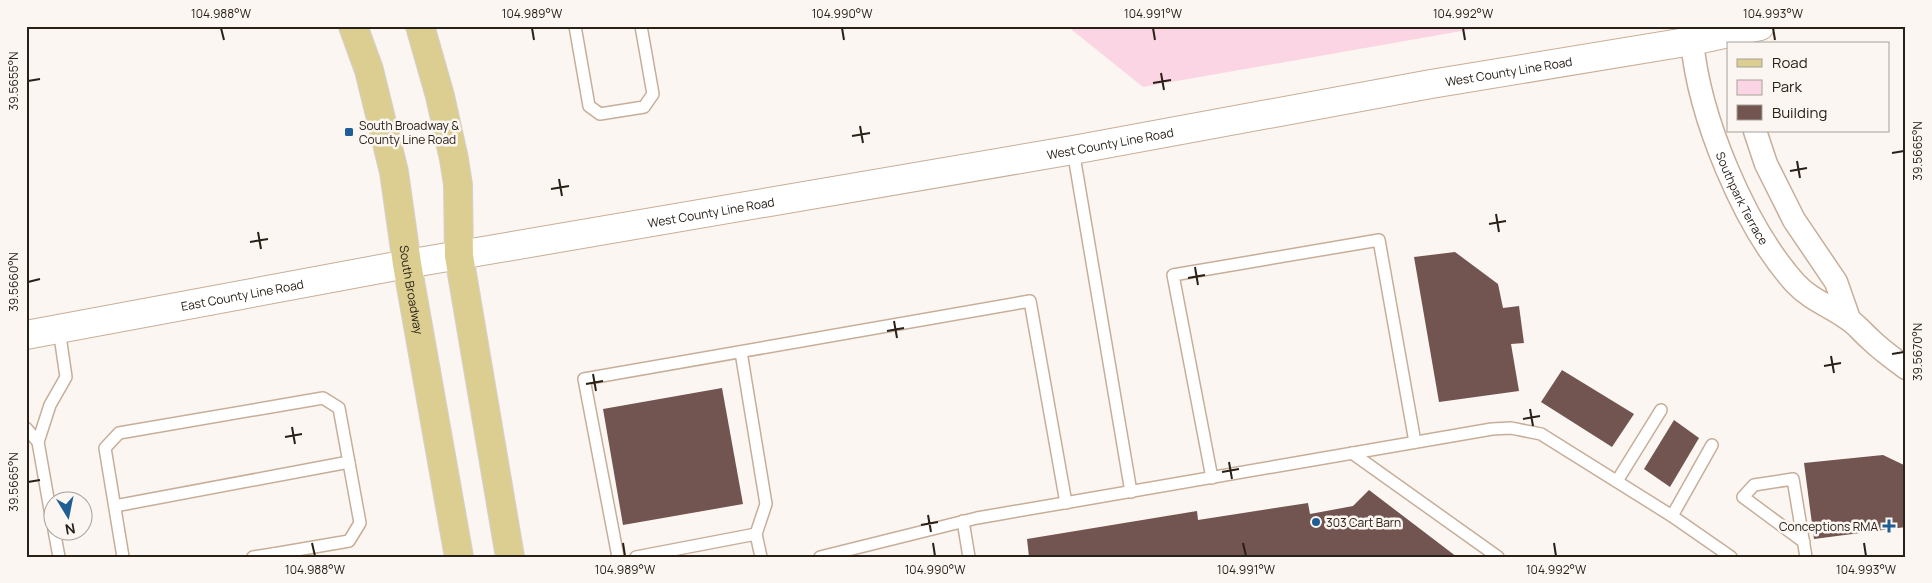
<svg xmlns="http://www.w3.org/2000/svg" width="1932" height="583" viewBox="0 0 1932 583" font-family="Manrope,sans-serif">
<rect width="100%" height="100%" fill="#fbf6f1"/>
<polygon fill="#fcd5e4" points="1071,26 1490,26 1143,87 1072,30"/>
<g fill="#725450">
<polygon points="1455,252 1498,284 1503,308 1519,306 1524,343 1511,344 1519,391 1439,402 1414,257"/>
<polygon points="1562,370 1634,414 1612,447 1541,402"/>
<polygon points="722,388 743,504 623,525 603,409"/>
<polygon points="1674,420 1699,438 1670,487 1644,469"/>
<polygon points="1883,455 1906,466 1906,527 1814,539 1804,463"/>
<polygon points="1369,490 1457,557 1029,557 1027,539 1197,511 1198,520 1308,503 1310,514 1353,506"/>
</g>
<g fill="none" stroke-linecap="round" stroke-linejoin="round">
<defs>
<g id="lane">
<polyline points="575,26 589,106 600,114 644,107 653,94 641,26"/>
<polyline points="1073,150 1131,492"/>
<polyline points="741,352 766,504 756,534"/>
<polyline points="26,428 38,442 52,521"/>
<polyline points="38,442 50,405 66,377 59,329"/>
<polyline points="1352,453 1498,557"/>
<polyline points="1212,478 1173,275 1379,240 1415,442"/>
<polyline points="1617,481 1661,410"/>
<polyline points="115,506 349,462"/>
<polyline points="1672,516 1712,445"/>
<polyline points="963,521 969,557"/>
<polyline points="54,530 59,557"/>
<polyline points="1804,542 1743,497 1754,485 1793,479 1806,557"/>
<polyline points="123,557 105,448 119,433 323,398 339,408 360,523 349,541 273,554"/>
<polyline points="253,557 273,554 273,557"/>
<polyline points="618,557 584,379 1030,301 1066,503"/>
<polyline points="636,557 756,534 761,557"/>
<polyline points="820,557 977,518 1492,429 1511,428 1541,434 1672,516 1731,557"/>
</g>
<g id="street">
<path id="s1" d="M1692,41C1699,117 1744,226 1795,283C1812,301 1829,305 1848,319C1856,324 1863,333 1870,339C1881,350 1894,359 1906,368"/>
<polyline points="1755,131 1766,164 1794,220 1836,282 1849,319"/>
</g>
<g id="secondary">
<path id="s2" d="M26,335L407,264L1073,150L1431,84L1692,41L1760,26"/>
</g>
<g id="primary">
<path id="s3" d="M353,26L369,70L394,172L407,264L459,557"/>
<polyline points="420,26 440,96 454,159 458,185 459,256 510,557"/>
</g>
</defs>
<use href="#lane" stroke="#c7ae99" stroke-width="14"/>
<use href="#street" stroke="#c7ae99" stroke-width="25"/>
<use href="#secondary" stroke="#c7ae99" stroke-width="30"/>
<use href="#primary" stroke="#d4d2d1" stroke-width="30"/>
<use href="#lane" stroke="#fff" stroke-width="11"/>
<use href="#street" stroke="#fff" stroke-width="22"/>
<use href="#secondary" stroke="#fff" stroke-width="28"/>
<use href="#primary" stroke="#dcce90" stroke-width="28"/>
</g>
<path fill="none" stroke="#292018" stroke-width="2" d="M221,28L224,40M532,28L534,40M842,28L844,40M1153,28L1155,40M1463,28L1465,40M1773,28L1775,40M1161,73L1164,90M28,81L40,79M1153,83L1171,80M860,126L863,143M852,136L870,133M1892,153L1904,151M1797,161L1800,178M1790,171L1807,168M559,179L562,196M551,189L569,186M1496,214L1499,232M1489,224L1506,221M258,232L261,249M250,242L268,239M1195,267L1198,285M1188,278L1205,275M28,282L40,279M894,321L897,338M887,331L904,328M1892,354L1904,352M1831,356L1834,373M1824,366L1841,363M593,374L596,391M586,384L603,381M1530,409L1533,426M1523,419L1540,416M292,427L295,444M285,437L302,434M1229,462L1232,479M1222,472L1239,469M28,482L40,480M928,515L931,532M921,525L938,522M312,543L315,556M623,543L625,556M933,543L935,556M1243,543L1246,556M1554,543L1556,556M1864,543L1866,556"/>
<g fill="#1f5e94" stroke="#fbf6f1" stroke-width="2">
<rect x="344" y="127" width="10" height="10" rx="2.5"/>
<circle cx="1316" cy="522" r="5"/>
<path d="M1886.5 518.5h5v5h5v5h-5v5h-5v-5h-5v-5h5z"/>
</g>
<g text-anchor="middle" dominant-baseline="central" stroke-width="5" stroke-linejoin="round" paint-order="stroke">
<g font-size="12" fill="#292018" stroke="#fbf6f1">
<text stroke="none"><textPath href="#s2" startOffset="1506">West County Line Road</textPath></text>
<text stroke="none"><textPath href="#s2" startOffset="1101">West County Line Road</textPath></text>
<text stroke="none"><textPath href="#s1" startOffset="166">Southpark Terrace</textPath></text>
<text stroke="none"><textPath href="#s2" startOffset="696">West County Line Road</textPath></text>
<text stroke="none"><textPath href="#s3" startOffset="271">South Broadway</textPath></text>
<text stroke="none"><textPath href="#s2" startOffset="220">East County Line Road</textPath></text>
</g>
<g font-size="12" fill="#292018" stroke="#fbf6f1" text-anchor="start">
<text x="359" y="125">South Broadway &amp;<tspan x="359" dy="14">County Line Road</tspan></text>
<text x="1326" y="522">303 Cart Barn</text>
<text x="1878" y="526" text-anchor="end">Conceptions RMA</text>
</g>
</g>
<rect width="1932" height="583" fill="none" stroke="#fbf6f1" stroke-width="55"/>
<rect x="1727" y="42" width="162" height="90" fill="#fbf6f1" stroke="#a7a09a"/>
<rect x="1737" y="59" width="25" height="8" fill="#dcce90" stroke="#a7a09a"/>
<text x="1772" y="68" font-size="15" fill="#292018">Road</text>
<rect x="1737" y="80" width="25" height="15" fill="#fcd5e4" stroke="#a7a09a"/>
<text x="1772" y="92" font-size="15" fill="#292018">Park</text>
<rect x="1737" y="105" width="25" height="15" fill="#725450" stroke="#a7a09a"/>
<text x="1772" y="118" font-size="15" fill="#292018">Building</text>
<g transform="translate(68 516) rotate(170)"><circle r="24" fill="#fbf6f1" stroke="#a7a09a"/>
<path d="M0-4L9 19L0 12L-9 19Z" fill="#1f5e94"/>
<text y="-8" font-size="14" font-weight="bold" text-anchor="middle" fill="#292018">N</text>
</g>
<rect x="28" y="28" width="1876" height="528" fill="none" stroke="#292018" stroke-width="2"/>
<g font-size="12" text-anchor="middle" fill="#292018">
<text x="221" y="18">104.988°W</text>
<text x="532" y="18">104.989°W</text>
<text x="842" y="18">104.990°W</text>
<text x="1153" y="18">104.991°W</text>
<text x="1463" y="18">104.992°W</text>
<text x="1773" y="18">104.993°W</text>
<text transform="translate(14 81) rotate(-90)" y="4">39.5655°N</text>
<text transform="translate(1918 151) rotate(-90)" y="4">39.5665°N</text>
<text transform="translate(14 282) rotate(-90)" y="4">39.5660°N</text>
<text transform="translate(1918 352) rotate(-90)" y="4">39.5670°N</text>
<text transform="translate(14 482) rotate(-90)" y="4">39.5665°N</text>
<text x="315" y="574">104.988°W</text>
<text x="625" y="574">104.989°W</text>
<text x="935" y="574">104.990°W</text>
<text x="1246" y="574">104.991°W</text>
<text x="1556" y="574">104.992°W</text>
<text x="1866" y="574">104.993°W</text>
</g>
</svg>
